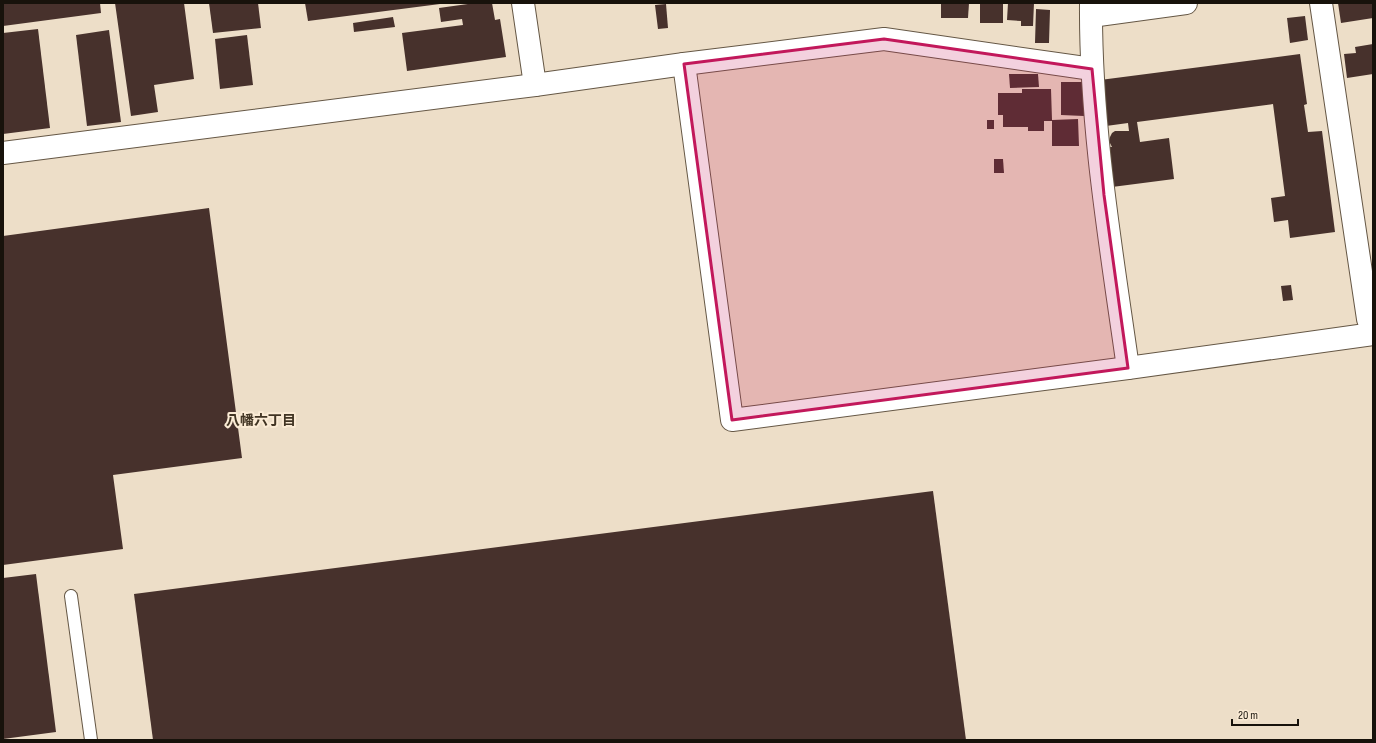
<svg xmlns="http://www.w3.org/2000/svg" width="1376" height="743" viewBox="0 0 1376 743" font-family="'Sofia Sans Condensed','Noto Sans JP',sans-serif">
<rect width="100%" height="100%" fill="#eddec8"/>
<g fill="#47312c">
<polygon points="3,3 100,3 101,13 3,26"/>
<polygon points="115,3 184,3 194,79 154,85 158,112 131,116"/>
<polygon points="209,3 258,3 261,28 213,33"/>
<polygon points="305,3 439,3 440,4 308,21"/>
<polygon points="475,3 492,3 495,20 500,19 506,57 407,71 402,33 463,25 462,19 441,22 439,8"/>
<polygon points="941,3 969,3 968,18 941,18"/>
<rect x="980" y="3" width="23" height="20"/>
<polygon points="1008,3 1034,3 1033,26 1021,26 1021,21 1007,20"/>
<polygon points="1338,3 1373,3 1373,18 1341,23"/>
<polygon points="666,4 668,28 658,29 655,5"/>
<polygon points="1036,9 1050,10 1049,43 1035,43"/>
<polygon points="1305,16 1308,40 1290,43 1287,18"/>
<polygon points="393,17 395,27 354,32 353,23"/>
<polygon points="38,29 50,128 3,134 3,33"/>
<polygon points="109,30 121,122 87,126 76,35"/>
<polygon points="247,35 253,85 220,89 215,39"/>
<polygon points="1373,44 1373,74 1347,78 1344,54 1356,53 1355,47"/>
<polygon points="1300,54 1307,104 1304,105 1308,132 1322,131 1335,232 1290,238 1288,220 1274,222 1271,198 1285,196 1273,104 1137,122 1140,142 1169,138 1174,179 1112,187 1107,147 1112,147 1109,141 1110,137 1112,133 1115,131 1129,131 1128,123 1106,126 1100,80"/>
<polygon points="1009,74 1038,74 1039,87 1010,88"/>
<polygon points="1061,82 1082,82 1082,93 1084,93 1084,116 1061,115"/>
<polygon points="1022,89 1051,89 1052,120 1078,119 1079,146 1052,146 1052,121 1044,121 1044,131 1028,131 1028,127 1003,127 1003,115 998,115 998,93 1022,93"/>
<rect x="987" y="120" width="7" height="9"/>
<polygon points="994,159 1003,159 1004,173 994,173"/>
<polygon points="209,208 242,458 113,475 123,549 3,565 3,236"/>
<polygon points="1291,285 1293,300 1283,301 1281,286"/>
<polygon points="933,491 966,740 153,740 134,594"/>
<polygon points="36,574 56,732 3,739 3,578"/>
</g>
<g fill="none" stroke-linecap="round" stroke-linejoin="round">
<defs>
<polyline id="service" points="71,596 91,740"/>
<g id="minor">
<polyline points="523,3 535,85"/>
<path d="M1091,3C1090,126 1111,247 1128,368"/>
<polyline points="1321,3 1368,319 1373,333"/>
<polyline points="1091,16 1186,3"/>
<polyline points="684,64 732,420 1128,368 1373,334"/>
<polyline points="3,153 535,85 684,64 884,39 1092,69"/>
</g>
</defs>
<use href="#service" stroke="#655745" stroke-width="14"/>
<use href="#minor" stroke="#655745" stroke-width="24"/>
<use href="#service" stroke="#fff" stroke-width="12"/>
<use href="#minor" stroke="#fff" stroke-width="22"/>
</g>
<path fill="#c2185b" fill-opacity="0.2" stroke="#c2185b" stroke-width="3" stroke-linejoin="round" d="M884,39L1092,69L1104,195L1128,368L732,420L684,64Z"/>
<g text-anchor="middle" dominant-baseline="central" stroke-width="4" stroke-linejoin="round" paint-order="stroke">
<g font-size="14" font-weight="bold" fill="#413423" stroke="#fbebd5">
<text x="261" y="420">八幡六丁目</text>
</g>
</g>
<rect width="1376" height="743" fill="none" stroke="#17120b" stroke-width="8"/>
<path d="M1232 719v6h66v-6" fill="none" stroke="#17120b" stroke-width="2"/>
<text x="1238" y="719" font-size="12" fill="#17120b" stroke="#fbebd5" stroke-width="3" paint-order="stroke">20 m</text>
</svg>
